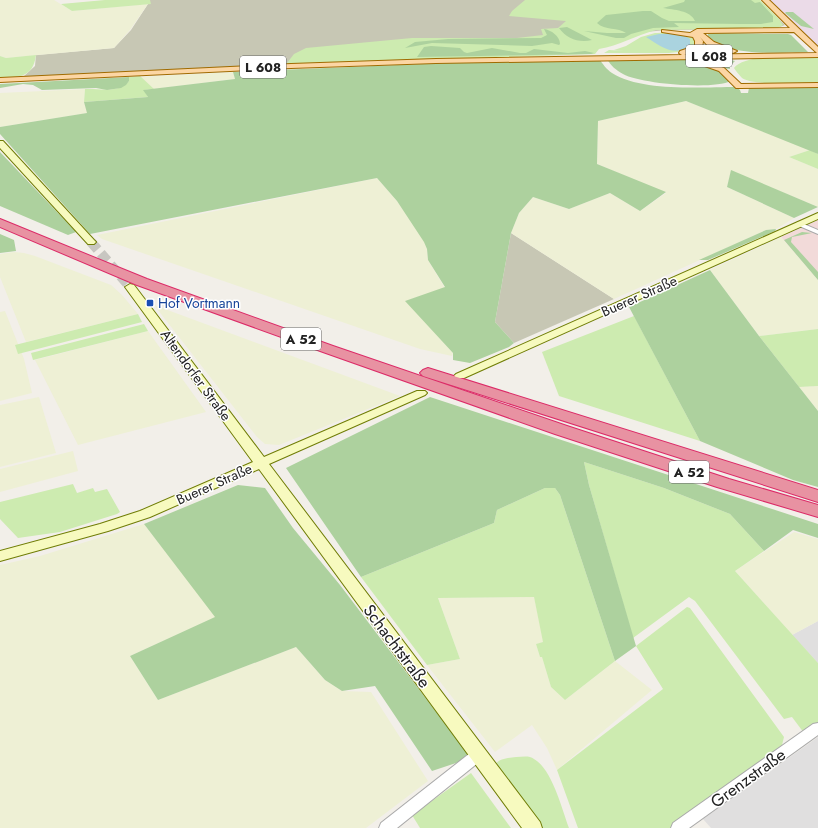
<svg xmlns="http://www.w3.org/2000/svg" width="818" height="828" viewBox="0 0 818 828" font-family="Jost,sans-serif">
<rect width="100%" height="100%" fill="#f2efe9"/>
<g fill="#e0dfdf">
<polygon points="818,621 818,663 792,635"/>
<polygon points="818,737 818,828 711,828 703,819"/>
</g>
<polygon fill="#f2dad9" points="818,220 818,280 781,237"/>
<polygon fill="#ebdbe8" points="770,0 818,0 818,48"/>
<g fill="#c7c7b4">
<polygon points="137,0 759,0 785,25 774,29 667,30 280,65 23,77 35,66 36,55 114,48 131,30 148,4 150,4"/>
<polygon points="511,233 614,299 514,343 495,322"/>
</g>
<g fill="#eef0d5">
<polygon points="0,0 54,0 72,11 148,4 130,30 114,48 6,58 0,56"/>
<polygon points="233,72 235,79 154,89 140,77"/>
<polygon points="85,89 84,102 88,113 0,127 0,93"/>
<polygon points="686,101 810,150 789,157 818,169 818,207 731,171 727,187 794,218 776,229 766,230 614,299 511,233 519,213 533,197 569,209 610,193 640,211 666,193 597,164 598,121"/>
<polygon points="377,178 397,201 425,242 427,249 428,260 445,288 406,301 453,353 452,356 420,349 102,239 97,235"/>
<polygon points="781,237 818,280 818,329 759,336 710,270"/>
<polygon points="14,252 24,253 35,256 111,285 122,295 138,314 26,342 0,277 0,254"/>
<polygon points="154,305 400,396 279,445 265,444 257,437"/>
<polygon points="5,311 24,359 32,393 0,401 0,312"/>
<polygon points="148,331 206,412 78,445 35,360"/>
<polygon points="818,386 818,411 799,387"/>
<polygon points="39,397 56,453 0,467 0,405"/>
<polygon points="73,451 78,471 0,492 0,469"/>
<polygon points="144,524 216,617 130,656 158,700 296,647 325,680 342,691 371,692 428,781 366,828 0,828 0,565 40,556"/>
<polygon points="794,532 818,539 818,621 792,635 735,571"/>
<polygon points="534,597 544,642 536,644 540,657 542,657 551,687 565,700 615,661 652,690 557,770 547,748 532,725 495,752 427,665 460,659 438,598"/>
</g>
<g fill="#cdebb0">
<polygon points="105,0 150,0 151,4 72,11 61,4"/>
<path d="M525,0H760L779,19L783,25L778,28L656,30C636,35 619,46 599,49L595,54L280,65L287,63L294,54L306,48L412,38H517L543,35L541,29L558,28L566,21L509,16L512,11Z"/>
<path d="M655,33C667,32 688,31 697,41V46L687,51L669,53H604L609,50L624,51L614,50L626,46L641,37Z"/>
<path d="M36,55C33,78 19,77 0,78V56L6,58Z"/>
<path d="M818,57V83C803,83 753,86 742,78C739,75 736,71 734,68C745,53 800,57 818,57Z"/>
<path d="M140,76L154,89L144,90L148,97L84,102L85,89C99,88 118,94 129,81V77Z"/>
<polygon points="810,150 818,154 818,169 789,157"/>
<polygon points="138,314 142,322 18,354 15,345"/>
<polygon points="634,316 700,441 559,396 542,352"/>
<polygon points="144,324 148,331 33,360 31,353"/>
<polygon points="818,329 818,386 799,387 759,336"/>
<polygon points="584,462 664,488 730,514 764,551 735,571 818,663 818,722 804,733 792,717 784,719 695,601 700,597 695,601 689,597 633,638 589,485"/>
<polygon points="73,484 77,493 93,488 95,492 107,489 120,512 117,514 60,532 18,538 0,519 0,502"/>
<polygon points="545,488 555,488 560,495 615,661 565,700 551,687 542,657 540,657 536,644 543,642 534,597 438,598 460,659 427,665 361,577 494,523 497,510"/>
<polygon points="687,607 690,608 784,737 782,745 672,828 578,828 557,770 663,689 636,646"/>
<path d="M516,757C522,757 529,755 534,759C552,769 562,809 569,828H542L495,765C499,758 508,758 516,757Z"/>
<polygon points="471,773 511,828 420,828 412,815"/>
</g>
<g fill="#add19e">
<path d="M685,0H751L755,3L760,2L773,16V22L761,24H740L674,23L679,27L653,28L631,34L624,38H616L584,31L607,33H626C618,27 605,31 597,23L606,15L643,11H651L662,18L669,21H695C690,10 674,10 663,8L684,2Z"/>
<polygon points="786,12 793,12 814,29 801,26 785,13"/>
<path d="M567,27L592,40C579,43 567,39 559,28Z"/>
<path d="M544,29C551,30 560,36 560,44L559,45L552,43L532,46L432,43L405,48L415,42L448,39L541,38L547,35Z"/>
<path d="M713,33L788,34L791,35L808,52C780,52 729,58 708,36V34Z"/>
<polygon points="431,46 460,48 464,52 467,53 492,48 520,53 526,53 534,49 568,53 585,51 594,53 591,54 417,57 424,47"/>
<path d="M697,58L731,60L735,61L730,66V69C720,68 707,62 696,60Z"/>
<path d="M599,59C603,64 606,69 612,73C642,92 701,87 736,87L740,90L741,93H748L749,88L752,87L818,88V154L686,101L598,121L597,164L666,192L640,211L610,193L569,209L533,197L519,213L511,233L495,322L514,343L509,347L470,363L453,360V353L405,301L445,287L428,260L427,249L424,242L397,201L377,178L90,234L0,134V127L87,113L84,102L148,97L143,90L235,79L233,72L446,63Z"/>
<path d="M607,59C640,59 687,53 717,68C722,70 727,76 731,81C713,90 641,84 623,74C616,70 611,66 607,59Z"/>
<polygon points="129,77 129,81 126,85 121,88 107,90 96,88 42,90 33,85 23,84 0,88 0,84"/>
<polygon points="0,152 76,232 68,235 0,206"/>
<polygon points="731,170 818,207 794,218 727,187"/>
<polygon points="776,229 775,231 708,260 699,260 766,230"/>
<polygon points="802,232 812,233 792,237 791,242 818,272 818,280 784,240"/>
<polygon points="0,234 14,240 16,251 0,253"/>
<polygon points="710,270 759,336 818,411 818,487 793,480 700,441 629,307"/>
<polygon points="430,397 818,524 818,538 793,530 764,551 730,514 664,488 584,462 589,485 636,646 615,661 560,495 555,488 545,488 497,510 494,523 361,577 286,468"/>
<polygon points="238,485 265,488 293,528 340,585 471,758 432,771 375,686 342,691 325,680 296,647 158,700 130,656 215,617 144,524"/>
</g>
<path fill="#aad3df" d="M659,34H682L690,39V45C675,58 660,46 646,37Z"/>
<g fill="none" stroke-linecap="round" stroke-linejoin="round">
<polyline stroke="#c8c6c1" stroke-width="10" stroke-dasharray="10 5" stroke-linecap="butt" points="91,242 130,287"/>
<defs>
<g id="street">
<polygon points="799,222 818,230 818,234 797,225 797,223"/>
<polygon points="818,723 818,735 689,828 671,828 673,823 813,724"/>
<polygon points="479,748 484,750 486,754 484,758 397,828 379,828 381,823 474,750"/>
</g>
<g id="secondary">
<polygon points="0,141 3,141 94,240 96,242 94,244 88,244 0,148"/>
<polygon points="818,213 818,219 464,378 456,378 454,376 456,374"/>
<polygon points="130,284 134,285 264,457 417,391 425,391 427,393 425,395 269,464 540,822 542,828 522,828 259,469 150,517 108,531 0,561 0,551 100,524 140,511 253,462 125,287"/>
</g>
<path id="primary" d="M762,0H769L818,47V57L700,59L724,68L741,84L818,83V87L739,88H736L719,71L696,63L695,61L698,59L436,63L291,68L0,82V78L291,64L436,59L682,55L679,53L680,51L695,46V41L693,37L662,32V30L690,33L697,29L790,28ZM794,32L817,53L684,55L698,52L702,49L703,41L700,37L708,46L733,53L737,51L714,42L703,33Z"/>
<g id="highway">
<polygon points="0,219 147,279 333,346 567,426 729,479 818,505 818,517 717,487 555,434 323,352 137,285 0,227"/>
<polygon points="428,368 818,490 818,502 423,376 420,373 423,370"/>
</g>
</defs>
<use href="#street" stroke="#a9a9a9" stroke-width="2"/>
<use href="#secondary" stroke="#707d05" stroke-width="2"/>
<use href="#primary" stroke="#a06b00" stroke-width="2"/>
<use href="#highway" stroke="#dc2a67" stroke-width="2"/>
<use href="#street" fill="#fff" fill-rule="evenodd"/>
<use href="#secondary" fill="#f7fabf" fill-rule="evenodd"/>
<use href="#primary" fill="#fcd6a4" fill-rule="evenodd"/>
<use href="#highway" fill="#e892a2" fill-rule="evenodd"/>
</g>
<rect fill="#1a4fb4" stroke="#fff" stroke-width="1.5" x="146" y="299" width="8" height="8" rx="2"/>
<g text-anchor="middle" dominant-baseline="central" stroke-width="3" stroke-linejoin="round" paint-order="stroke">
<g fill="#fff" stroke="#646464" stroke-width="1">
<rect x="686" y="45" width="46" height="22" rx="3"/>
<rect x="240" y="56" width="46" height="22" rx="3"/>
<rect x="281" y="328" width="40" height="22" rx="3"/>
<rect x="669" y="461" width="40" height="22" rx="3"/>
</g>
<g font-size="13" font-weight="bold" fill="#222">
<text x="709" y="56">L 608</text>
<text x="263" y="67">L 608</text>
<text x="301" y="339">A 52</text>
<text x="689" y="472">A 52</text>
</g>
<g font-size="14" fill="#222" stroke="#fff">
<text transform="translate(639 296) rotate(-24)">Buerer Straße</text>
<text transform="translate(196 375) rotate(54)">Altendorfer Straße</text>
<text transform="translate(214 484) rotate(-24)">Buerer Straße</text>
</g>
<g font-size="14" fill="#164399" stroke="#fff" text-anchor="start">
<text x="158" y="303">Hof Vortmann</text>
</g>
<g font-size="17" fill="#222" stroke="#fff">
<text transform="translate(397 646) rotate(53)">Schachtstraße</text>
<text transform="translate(748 778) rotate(-36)">Grenzstraße</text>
</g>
</g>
</svg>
